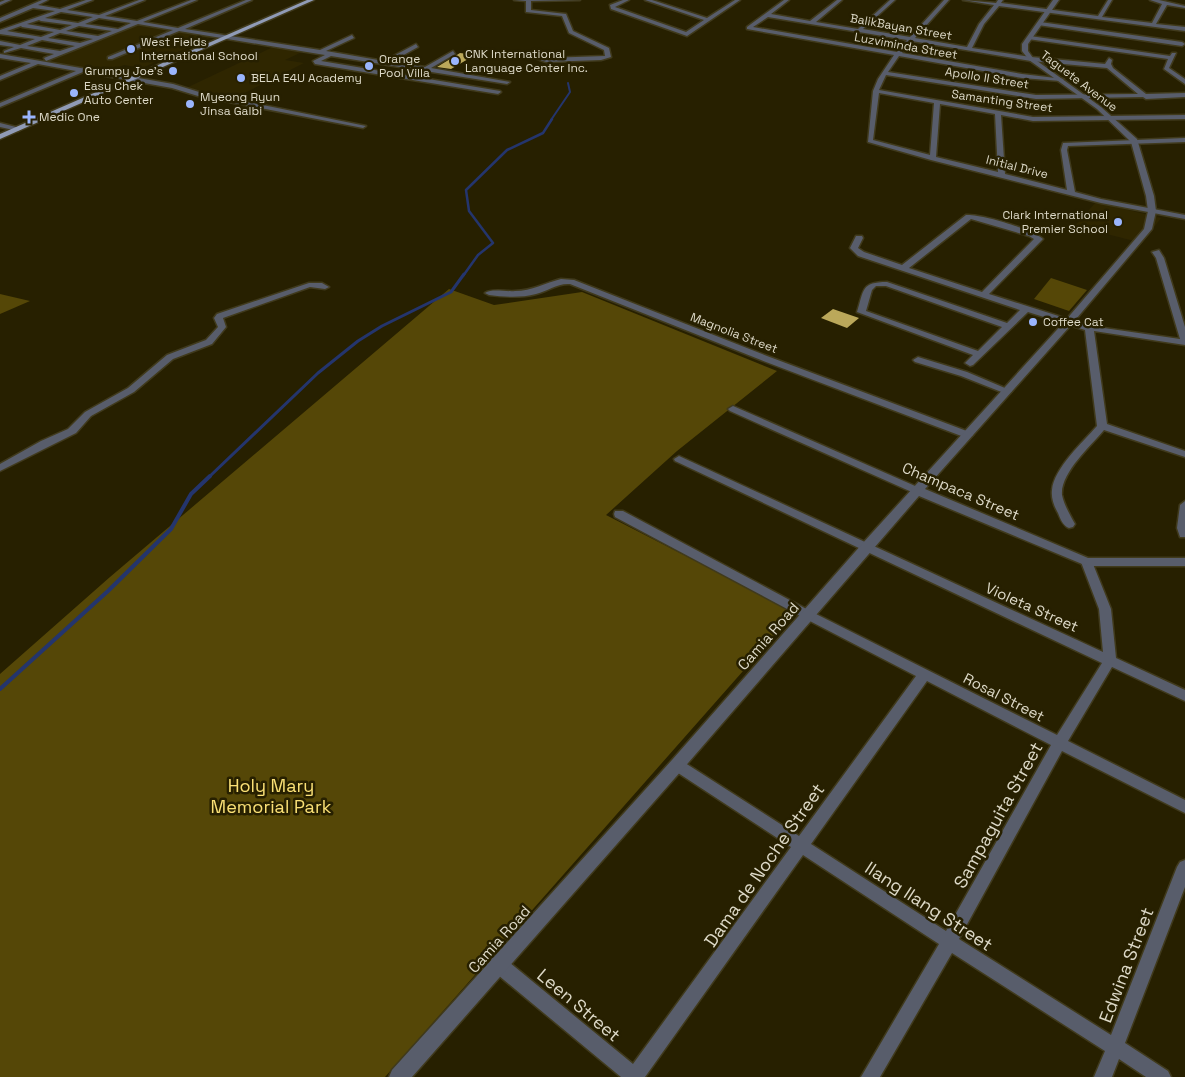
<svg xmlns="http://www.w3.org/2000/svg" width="1185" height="1077" viewBox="0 0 1185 1077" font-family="'Space Grotesk',sans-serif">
<rect width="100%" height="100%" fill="#272000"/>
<g fill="#2f2600">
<polygon points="137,25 212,37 142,68 124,65 107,72 46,61"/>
<polygon points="275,46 302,52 285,60 304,63 237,97 186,88"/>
<polygon points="1096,202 1161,218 1142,243 1075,226"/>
</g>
<g fill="#554707">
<polygon points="1051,278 1087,290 1069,311 1034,299"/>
<polygon points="449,289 494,305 582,292 777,371 677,451 606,515 795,612 385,1077 0,1077 0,674 110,577"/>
<polygon points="0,294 30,301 0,314"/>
</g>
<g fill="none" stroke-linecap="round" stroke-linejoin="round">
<polyline stroke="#24356d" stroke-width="2" points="551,120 570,92 568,83"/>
<polyline stroke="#24356d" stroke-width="2.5" points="463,276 478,255 493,243 469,211 466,190 507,150 543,133 552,119"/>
<polyline stroke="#24356d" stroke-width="3" points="209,477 318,373 358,341 382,326 451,292 464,274"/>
<polyline stroke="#24356d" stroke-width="4" points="0,689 108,591 171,529 191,494 210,476"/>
</g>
<g fill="#bba85a">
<polygon points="460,53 475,55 451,69 437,67"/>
<polygon points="833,309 859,318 847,328 821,318"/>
</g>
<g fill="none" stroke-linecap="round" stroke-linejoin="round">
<defs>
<g id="minor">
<polygon points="5,0 11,0 0,5 0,2"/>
<path d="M42,0H48L38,5L60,9L86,0H93L67,10L99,15L139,0H145L105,16L137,21L191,0H197L143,22L178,28L246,0H252L185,29L320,50L352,35L354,38L326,51L384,61L416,44L418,47L391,62L425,67L453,51L455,54L431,68L510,82L507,84L331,56L321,61L500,91L501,92L498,94L315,64L313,61L325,55L179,31L112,59H108V57L173,30L138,24L46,61L44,58L54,54L21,48L4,53V51L14,47L0,45V41L20,45L35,39L0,34V30L55,11L33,8L0,22V18ZM61,12L93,17L78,23L45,18ZM99,18L131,23L118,29L85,24ZM39,20L41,21L72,25L60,30L27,24ZM21,26L22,27L54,32L41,37L7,31ZM79,26L112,31L98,36L66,31ZM60,33L93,39L80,43L48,38ZM42,40L75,46L60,51L27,46Z"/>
<polygon points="514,0 580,0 531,1 531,10 566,14 573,31 609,48 611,57 601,60 546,62 526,55 528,52 546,58 605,56 604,50 569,33 562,16 526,12 526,1"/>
<polygon points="623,0 629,0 615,7 686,32 704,20 645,0 652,0 707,18 735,0 740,0 687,36 611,9 610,5"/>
<path d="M784,0H789L771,14L810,21L837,0H842L816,22L858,29L890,0H895L863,29L910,37L944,0H949L915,38L967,47L979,24L994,5L963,0L996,3L998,0H1003L1001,3L1098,16L1108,0H1112L1102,17L1152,23L1162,4L1150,0H1159L1185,6V8L1167,5L1156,24L1185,27V31L999,6L984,24L972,48L1031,57L1105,64L1109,58L1112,60L1111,64L1113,68L1146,94L1185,93V97L1146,99L1143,97L1036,99L886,75L879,90L1033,117L1185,115V119L1033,121L1001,115L1005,174L1067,190L1061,150L1063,143L1185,138V142L1068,146L1067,150L1075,192L1101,199L1185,215V219L1101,203L931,160L868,142L873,91L878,79L894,55L747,29V27ZM768,17L907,40L897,52L753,27ZM912,41L1031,61L1107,68L1138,94L1036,95L888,72L899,56L1022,78L1061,81L1064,79L1022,74L902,53ZM879,93L934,103L930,155L873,140ZM940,104L995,114L998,172L936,157Z"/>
<polygon points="1040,22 1182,42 1185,44 1182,46 1038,25"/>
<polygon points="1030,36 1170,56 1172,53 1176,53 1169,68 1185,79 1185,84 1164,69 1168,59 1028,39"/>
<polygon points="0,54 173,84 199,92 366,126 363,128 198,96 172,88 83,72 0,107 0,103 76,71 38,64 0,80 0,76 31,63 0,58"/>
<polygon points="0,123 20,128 21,129 18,131 0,127"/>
<path d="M966,215C981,214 1032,229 1043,239L989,294L1090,326L1180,339L1156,258L1152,252L1159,250L1164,258L1185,327V345L1094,331L1107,424L1185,451V457L1104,430C1091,446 1060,473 1062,495C1064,505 1070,515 1075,524L1073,527L1069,528C1063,526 1060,518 1058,513C1054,506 1051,498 1052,490C1054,468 1083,442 1097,426L1085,330L1028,312L973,365L970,366L965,363L973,355L857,312C864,290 861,282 887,282L1007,323L1020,310L858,256L850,248L856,236H862L863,238L858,248L864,252L902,265ZM971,219L1029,236L1034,239L982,292L909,268ZM876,286H886L1002,327L978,351L866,311L872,290Z"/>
<path d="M561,279L574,280L767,356L972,433L973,435L968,438L964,437L761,360L570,284C557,283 548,291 536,294C521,298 505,297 489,295L485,293C492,288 506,292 515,291C532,291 545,283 561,279Z"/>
<polygon points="309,283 322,283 329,287 325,289 310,287 223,318 226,327 212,344 173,359 134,392 91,416 76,433 0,471 0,464 41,441 68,429 85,412 128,388 167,355 206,340 218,327 214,318 217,314"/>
<polygon points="918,357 967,372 1012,391 1007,394 1004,393 961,376 915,362 913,360"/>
<polygon points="733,406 922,489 923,491 922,493 914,493 730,411 728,409"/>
<path d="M679,456L1103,652L1099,609L1081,562L1087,558L1091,559L1111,609L1116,658L1185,690V701L1112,667L1068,741L1185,800V813L1062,751L959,939L1111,1035L1177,867L1180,862L1185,860V887L1125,1043L1168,1071L1171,1077H1146L1119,1059L1112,1077H1094L1105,1051L952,953L880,1077H861L939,944L803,855L645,1077H621L492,970L490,964L492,958L498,956L504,958L633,1064L791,847L672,769L670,765L672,761L677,759L682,761L799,836L916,676L804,618L615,517L614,514L615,511H623L812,612L1057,735L1102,663L675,461L674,459ZM927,681L1051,745L946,931L811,844Z"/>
<polygon points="1185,501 1185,537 1180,537 1177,528 1180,505"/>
</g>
<polygon id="tertiary" points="1053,0 1059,0 1028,44 1028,51 1033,58 1101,107 1137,139 1154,196 1156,211 1152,229 1071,325 925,489 1088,558 1185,558 1185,566 1087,566 919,496 682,770 412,1077 389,1077 392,1070 672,760 862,544 1065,321 1144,229 1148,211 1146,196 1131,142 1097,109 1029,60 1022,51 1022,44"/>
<polygon id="primary" points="307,0 314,0 0,139 0,134"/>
</defs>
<use href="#minor" stroke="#403a1c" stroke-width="3"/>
<use href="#tertiary" stroke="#403a1c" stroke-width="3"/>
<use href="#primary" stroke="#403a1c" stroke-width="3"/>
<use href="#minor" fill="#585d6b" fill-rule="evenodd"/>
<use href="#tertiary" fill="#585d6b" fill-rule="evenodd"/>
<use href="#primary" fill="#909bb6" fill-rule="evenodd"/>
</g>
<g fill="#9ab5fd" stroke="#272000" stroke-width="2">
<circle cx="131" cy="49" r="5"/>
<circle cx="455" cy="61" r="5"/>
<circle cx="369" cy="66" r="5"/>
<circle cx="173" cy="71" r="5"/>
<circle cx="241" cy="78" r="5"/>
<circle cx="74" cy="93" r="5"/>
<circle cx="190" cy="104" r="5"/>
<path d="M26.5 109.5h5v5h5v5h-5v5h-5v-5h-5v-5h5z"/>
<circle cx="1118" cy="222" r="5"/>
<circle cx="1033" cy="322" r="5"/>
</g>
<g text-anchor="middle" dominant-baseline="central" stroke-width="5" stroke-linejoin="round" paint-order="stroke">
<g font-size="12" fill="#ddd9c7" stroke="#272000">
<text transform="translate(901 27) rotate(10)">BalikBayan Street</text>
<text transform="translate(906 46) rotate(10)">Luzviminda Street</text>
<text transform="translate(987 78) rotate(9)">Apollo II Street</text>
<text transform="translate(1079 81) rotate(37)">Taguete Avenue</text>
<text transform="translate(1002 101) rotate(8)">Samanting Street</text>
<text transform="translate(1017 167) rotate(14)">Initial Drive</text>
<text transform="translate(734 333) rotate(21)">Magnolia Street</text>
</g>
<g font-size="12" fill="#ddd9c7" stroke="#272000" text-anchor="start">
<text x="141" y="42">West Fields<tspan x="141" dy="14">International School</tspan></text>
<text x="465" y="54">CNK International<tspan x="465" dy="14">Language Center Inc.</tspan></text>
<text x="379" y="59">Orange<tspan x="379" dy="14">Pool Villa</tspan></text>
<text x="163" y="71" text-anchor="end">Grumpy Joe's</text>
<text x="251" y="78">BELA E4U Academy</text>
<text x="84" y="86">Easy Chek<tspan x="84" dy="14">Auto Center</tspan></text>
<text x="200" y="97">Myeong Ryun<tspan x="200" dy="14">Jinsa Galbi</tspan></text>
<text x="39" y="117">Medic One</text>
<text x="1108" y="215" text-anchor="end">Clark International<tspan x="1108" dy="14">Premier School</tspan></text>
<text x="1043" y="322">Coffee Cat</text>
</g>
<g font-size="15" fill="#ddd9c7" stroke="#272000">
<text transform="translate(961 491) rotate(23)">Champaca Street</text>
<text transform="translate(1032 607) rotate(24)">Violeta Street</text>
<text transform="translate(768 636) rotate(-49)">Camia Road</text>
<text transform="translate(1004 697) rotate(27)">Rosal Street</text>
<text transform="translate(499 939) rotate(-48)">Camia Road</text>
</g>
<g font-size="18" fill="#fae075" stroke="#272000">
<text x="271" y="785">Holy Mary<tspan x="271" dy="21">Memorial Park</tspan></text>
</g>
<g font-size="18" fill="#ddd9c7" stroke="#272000">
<text transform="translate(998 815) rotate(-61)">Sampaguita Street</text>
<text transform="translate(764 865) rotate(-55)">Dama de Noche Street</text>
<text transform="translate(929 906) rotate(33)">Ilang Ilang Street</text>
<text transform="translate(1126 965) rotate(-69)">Edwina Street</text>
<text transform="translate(579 1005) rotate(40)">Leen Street</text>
</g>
</g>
</svg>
